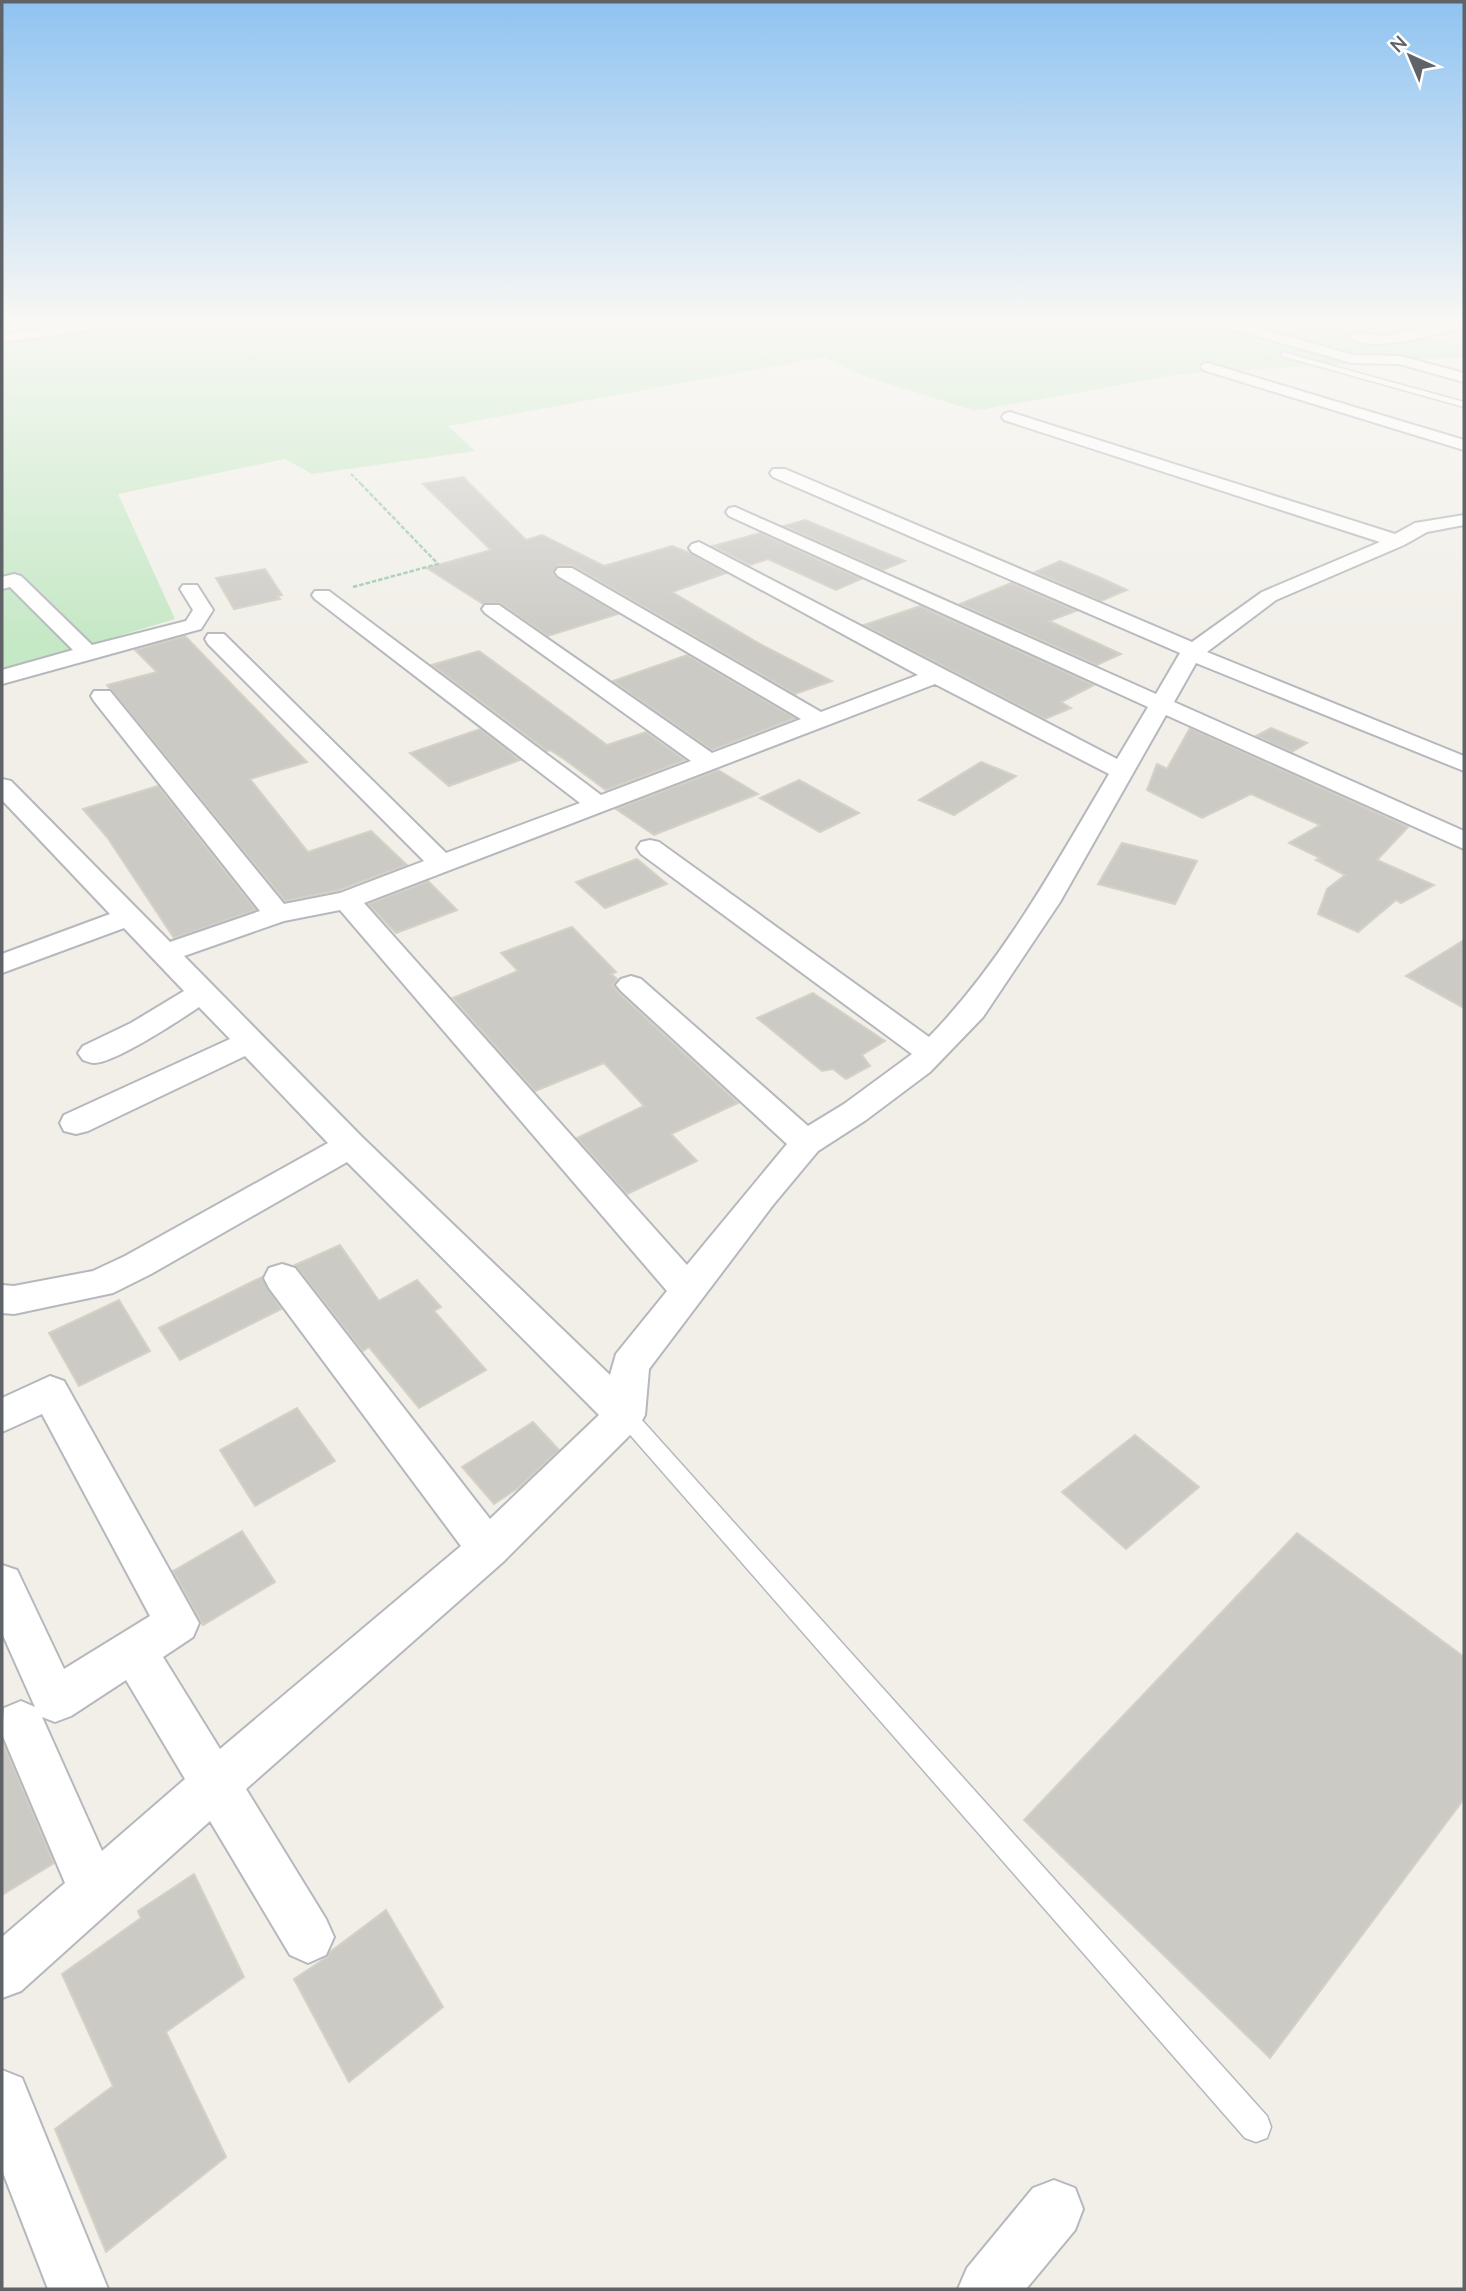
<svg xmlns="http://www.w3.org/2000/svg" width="1466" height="2291" viewBox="0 0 1466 2291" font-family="'Nunito Sans',sans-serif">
<rect width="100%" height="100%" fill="#f1efe8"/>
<polygon fill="#c5e8c5" points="75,323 1464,323 1464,328 1353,327 1360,330 1464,344 1464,357 1181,374 975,411 861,375 824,357 448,426 475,451 312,474 285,459 118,494 175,619 2,671 2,333"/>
<g fill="#cccac5" stroke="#d6d1c6" stroke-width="2">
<polygon points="463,477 526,540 542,535 604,566 672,546 690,553 726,573 672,592 760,644 832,681 795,694 572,565 558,565 553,574 618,614 548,636 500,603 483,604 427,568 491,550 423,484"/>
<polygon points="805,520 905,561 883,570 784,526"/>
<polygon points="760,533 861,579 836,590 768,559 750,565 713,546"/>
<polygon points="1060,561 1101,578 1127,590 1101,601 1035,572"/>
<polygon points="265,569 282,595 277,596 280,599 234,609 216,578"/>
<polygon points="1011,583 1076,611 1049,621 1121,654 1097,665 960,604"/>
<polygon points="920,606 1094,685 1061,702 1071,708 1045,719 864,625"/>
<polygon points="185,636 307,762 250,779 308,852 371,831 407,865 339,890 285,901 107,685 157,672 135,650"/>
<polygon points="479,651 607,745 646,732 685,760 606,790 564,759 550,750 547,751 432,665"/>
<polygon points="687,655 795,718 712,750 613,681"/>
<polygon points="1190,728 1408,827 1377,860 1434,885 1401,903 1396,900 1358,932 1318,914 1327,889 1345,875 1316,860 1320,858 1289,843 1320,825 1251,794 1202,818 1147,790 1157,764 1167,769"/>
<polygon points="1271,728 1307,743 1292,752 1256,736"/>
<polygon points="480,729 520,760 449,786 410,753"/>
<polygon points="981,762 1016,776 954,815 919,800"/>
<polygon points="718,770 758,794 654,835 616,809"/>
<polygon points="799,780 859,813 820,832 760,798"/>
<polygon points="158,786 256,910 174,938 107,837 83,809"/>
<polygon points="1122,843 1197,861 1175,904 1098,884"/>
<polygon points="637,859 667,884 605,908 576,882"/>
<polygon points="428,881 457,910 396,933 368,904"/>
<polygon points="572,927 616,972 611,974 617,979 613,985 619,993 738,1103 671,1134 697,1161 627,1194 577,1138 644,1106 604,1063 535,1091 453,998 518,971 501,953"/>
<polygon points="1464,940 1464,1008 1406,976"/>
<polygon points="813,993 885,1041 862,1055 870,1066 846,1079 833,1069 822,1071 757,1018"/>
<polygon points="340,1245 379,1301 417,1280 441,1307 434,1311 486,1370 419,1408 369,1347 363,1351 295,1265"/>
<polygon points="262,1277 281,1309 180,1360 159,1328"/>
<polygon points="119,1300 150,1351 79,1386 49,1333"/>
<polygon points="297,1408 335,1461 255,1506 220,1450"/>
<polygon points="533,1422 559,1450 518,1488 494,1504 462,1467"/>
<polygon points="1135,1435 1199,1487 1126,1549 1062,1492"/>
<polygon points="242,1531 275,1582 203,1625 173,1571"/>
<polygon points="1297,1533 1464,1657 1464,1799 1270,2058 1024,1820"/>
<polygon points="2,1740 54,1863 2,1895"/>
<polygon points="194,1874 244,1977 166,2032 226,2157 106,2252 55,2129 113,2086 62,1974 141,1918 138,1911"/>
<polygon points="386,1910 443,2007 349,2082 294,1979 327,1957 330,1952"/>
</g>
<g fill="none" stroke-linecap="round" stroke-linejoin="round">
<defs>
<g id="service">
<polygon points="1282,352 1464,402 1464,407 1282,356"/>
<polygon points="625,1407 632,1409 1267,2116 1271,2127 1267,2138 1256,2142 1245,2138 618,1421 615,1415 618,1409"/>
</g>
<g id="minor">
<polygon points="83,323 122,323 115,327 2,342 2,334"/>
<polygon points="1219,323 1241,323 1353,355 1400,356 1464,373 1464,382 1399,364 1352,363 1221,326"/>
<path d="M1444,323H1464V327C1438,333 1370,355 1349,337L1356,333L1384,336Z"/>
<polygon points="1208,363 1464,440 1464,450 1203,370 1201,367 1203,364"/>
<path d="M1010,412L1395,534L1415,523L1464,515V525L1427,532L1404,545L1276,600L1207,652L1464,756V771L1196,663L1174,702L1464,831V849L1166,715L1060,902L983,1017L930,1072L866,1120L818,1151L773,1205L649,1369L645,1415L639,1426L503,1562L246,1789L326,1919L334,1937L326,1955L308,1963L290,1955L210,1821L21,1991L2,1998V1937L65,1883L2,1734L4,1708L21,1701L35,1707L2,1633V1565L17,1570L64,1669L150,1616L42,1414L2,1432V1398L50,1376L64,1381L199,1623L193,1637L163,1657L220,1749L461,1546L269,1288L264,1278L269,1268L282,1264L295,1268L490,1519L599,1415L347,1162L151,1274L113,1293L14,1314L2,1313V1285L14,1286L93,1271L125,1256L328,1143L245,1056L88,1131L76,1134L64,1131L60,1123L64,1115L230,1039L199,1007C180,1020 115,1063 94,1063C90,1063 87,1061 83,1060L78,1053L83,1046L131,1023L184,991L124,928L2,973V954L110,914L2,800V779L11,781L170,942L260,911L94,701L91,696L94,691H110L284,904L340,893L424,861L208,644L205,639L208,634H224L446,853L580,803L315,599L312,595L315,591H329L601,795L691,761L485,613L482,609L485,605H499L712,753L801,719L558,576L555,572L558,568H572L821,712L918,675L692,552L689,548L692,544L699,542L1117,759L1148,707L729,516L726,512L729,508L735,507L1156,694L1180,653L773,477L770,473L773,469H785L1192,642L1262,592L1380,542L1004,420L1002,417L1004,414ZM935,684L1109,774C1055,865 1003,961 929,1037L659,842L650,840L641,842L637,848L641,854L912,1054L844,1104L808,1126L641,979L631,976L621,979L616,985L621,991L787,1144L687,1265L364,903ZM340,910L667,1291L616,1354L610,1375L362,1137L184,956L284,921ZM126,1680L185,1779L102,1851L42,1717L55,1722L71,1716Z"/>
<polygon points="14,574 21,576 92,645 186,621 193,610 180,589 183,585 197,585 213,610 201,629 2,684 2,670 73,650 10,587 2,589 2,577"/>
<polygon points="2,2070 22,2078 108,2289 48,2289 2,2170"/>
<polygon points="1054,2180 1075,2188 1083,2209 1075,2230 1026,2289 958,2289 967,2268 1033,2188"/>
</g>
</defs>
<use href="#service" stroke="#b5b8bc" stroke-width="3"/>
<use href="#minor" stroke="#b5b8bc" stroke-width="4"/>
<polyline stroke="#9cc7a9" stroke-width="2" stroke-dasharray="3.5 2" stroke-linecap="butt" points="351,474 363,486"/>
<polyline stroke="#9cc7a9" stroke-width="2.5" stroke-dasharray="4.5 2" stroke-linecap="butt" points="353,587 438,564 361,484"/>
<use href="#service" fill="#fff" fill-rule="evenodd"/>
<use href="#minor" fill="#fff" fill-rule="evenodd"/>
</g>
<linearGradient id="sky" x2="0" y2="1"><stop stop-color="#8fc3f1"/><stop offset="0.5" stop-color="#f9f8f5"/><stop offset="1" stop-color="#f9f8f5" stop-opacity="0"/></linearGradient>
<rect width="1466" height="644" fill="url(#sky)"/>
<rect width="1466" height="2291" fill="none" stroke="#5f6368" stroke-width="7"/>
<g transform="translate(1410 56) rotate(316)" stroke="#ffffff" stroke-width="5" paint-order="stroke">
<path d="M0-5L12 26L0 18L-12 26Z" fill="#5f6368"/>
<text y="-10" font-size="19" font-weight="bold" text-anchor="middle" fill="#5f6368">N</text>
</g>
</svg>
